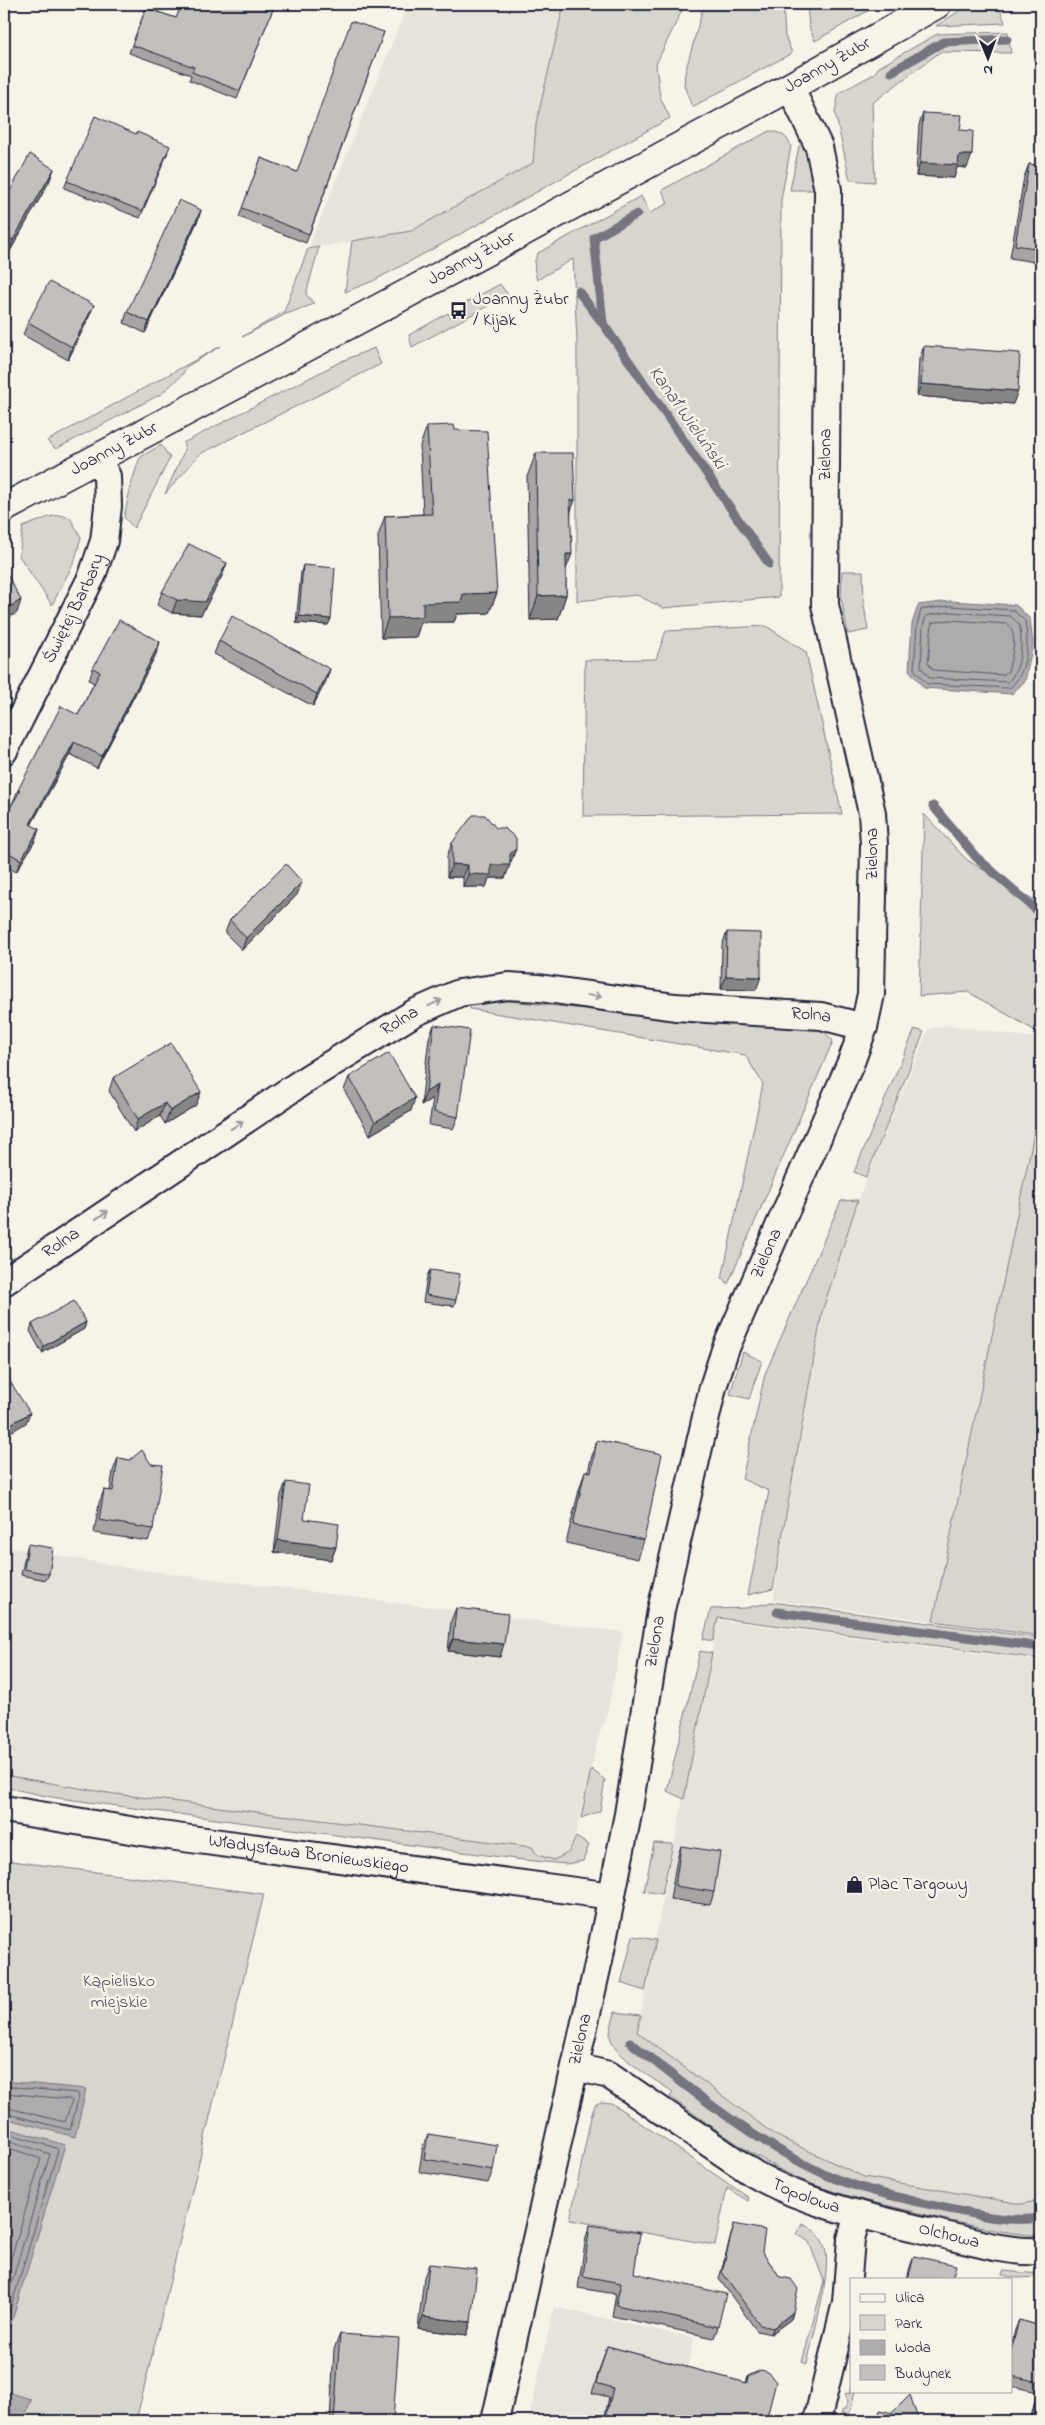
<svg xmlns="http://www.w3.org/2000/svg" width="1045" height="2425" viewBox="0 0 1045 2425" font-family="'Indie Flower',sans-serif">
<rect width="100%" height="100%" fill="#f7f3e8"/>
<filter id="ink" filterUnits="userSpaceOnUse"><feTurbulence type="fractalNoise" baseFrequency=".02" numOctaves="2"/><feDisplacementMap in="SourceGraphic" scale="10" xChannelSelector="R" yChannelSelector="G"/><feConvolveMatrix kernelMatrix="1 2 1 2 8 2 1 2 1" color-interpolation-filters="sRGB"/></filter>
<g filter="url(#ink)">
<g fill="#e7e3db">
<polygon points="408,4 564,4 536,124 533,163 411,231 308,249"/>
<polygon points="948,1025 1041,1039 1041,1099 933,1621 773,1600 822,1312 862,1190 923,1041 929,1029"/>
<polygon points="4,1546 135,1569 623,1632 606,1720 600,1731 572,1848 555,1860 414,1832 108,1793 4,1775"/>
<polygon points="718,1620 1041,1661 1041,2200 1022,2204 864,2177 775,2135 637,2032"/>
<polygon points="554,2307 694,2338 675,2421 528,2421"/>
</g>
<g fill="#d8d5cf" stroke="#7d7c85">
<polygon points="564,4 685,4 656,64 660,97 670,118 459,235 373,281 345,292 352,241 411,231 533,163 536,124"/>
<polygon points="704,4 783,4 785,36 792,53 692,107 684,85 685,73"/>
<polygon points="807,4 880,4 815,41 809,27"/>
<polygon points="970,4 998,4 1005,23 936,26"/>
<polygon points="1008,32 1011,53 940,52 872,103 875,182 850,180 835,112 839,93 874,74 879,67 937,34"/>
<path d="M769,131C778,131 788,136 791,146L781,200L779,597L663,608L637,595L577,601V340L573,259L537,280C534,270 533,262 538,253L641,196L650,213L668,203L662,190Z"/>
<polygon points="802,145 808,157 813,190 790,190 799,146"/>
<polygon points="319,247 306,294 314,304 286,314 242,337 284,312 308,249"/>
<polygon points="500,284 508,295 412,347 409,335 448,313 451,318 467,309 464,304"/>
<polygon points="221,346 186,367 182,375 161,394 56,449 47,441"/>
<polygon points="374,348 381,364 200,454 165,494 185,449 183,443 342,361"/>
<polygon points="161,445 170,458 134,528 124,517 132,481 139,460 142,456"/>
<polygon points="60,515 70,518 81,537 75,560 52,605 19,556 23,527 49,517"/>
<polygon points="842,571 863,571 864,605 868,630 848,634 841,598"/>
<polygon points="766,626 806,652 842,814 583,816 585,660 656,659 666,631"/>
<polygon points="924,814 967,860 1041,904 1041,1034 968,992 919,996"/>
<polygon points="500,1000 689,1020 817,1028 825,1032 833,1041 728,1284 722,1278 763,1084 745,1055 470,1009 470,1004"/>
<polygon points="915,1029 924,1032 866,1177 854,1172"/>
<polygon points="1041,1099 1041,1636 933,1621"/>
<polygon points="858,1200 822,1312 773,1589 748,1595 769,1491 742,1479 765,1374 841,1201"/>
<polygon points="743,1352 762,1361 749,1399 730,1394"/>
<polygon points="772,1602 1041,1638 1041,1659 718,1618 713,1641 703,1639 711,1609 746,1608"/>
<polygon points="700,1651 712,1653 684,1799 667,1791"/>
<polygon points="591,1769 605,1780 600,1811 581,1818"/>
<polygon points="4,1775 108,1793 532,1847 537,1855 554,1860 569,1852 576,1837 589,1845 583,1861 566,1864 523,1860 51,1797 4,1787"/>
<polygon points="654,1843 673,1844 662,1894 644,1891"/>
<polygon points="4,1860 264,1894 136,2421 4,2421"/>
<polygon points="633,1936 656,1940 645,1991 621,1983"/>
<path d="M615,2012L641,2015L637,2032L775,2135L864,2177L1022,2204L1041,2200V2236C997,2233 954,2222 911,2211C867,2201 821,2191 781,2170C742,2149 706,2122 670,2097L673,2092C657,2081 612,2056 610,2035C610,2028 614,2019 615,2012Z"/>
<polygon points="601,2102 611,2103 619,2108 749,2198 748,2201 727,2188 715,2245 570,2220 591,2117 595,2105"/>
<path d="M802,2223C814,2228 824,2239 826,2252C830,2277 813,2336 807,2364L802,2362L824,2281L809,2242L797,2234Z"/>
<polygon points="1003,2271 1041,2274 1041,2277 1017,2278 1002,2275"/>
<polygon points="851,2386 851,2391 855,2391 848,2421 843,2421 844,2413 841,2413 843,2409 846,2409 848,2400 845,2398 846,2393 849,2394"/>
</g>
<g fill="#aeabad" stroke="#76747f">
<polygon points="950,601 1016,605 1030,619 1033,644 1025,681 1012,694 924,688 909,670 912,624 918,605"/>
<polygon points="4,2081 86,2089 75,2137 4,2118"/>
<polygon points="4,2127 65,2145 4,2347"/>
<polygon points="4,2391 31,2399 24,2421 4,2421"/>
</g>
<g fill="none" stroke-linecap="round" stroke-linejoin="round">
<g stroke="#5a5969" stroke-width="1">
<path d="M950,606L1013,610L1025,621C1029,644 1028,671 1010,688L927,684L914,669L917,625L921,610Z"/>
<path d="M950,612L1010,616L1019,624C1023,642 1022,668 1008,682L930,678L921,667L923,626L926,616Z"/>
<path d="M951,620L1008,624C1019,635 1011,659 1008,671L1003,675L933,670L928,663L932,623Z"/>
<polyline points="4,2086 77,2093 79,2096 70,2130 4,2113"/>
<polyline points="4,2093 69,2099 72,2101 65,2122 4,2107"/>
<polyline points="4,2132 56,2148 58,2150 4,2330"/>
<polyline points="4,2139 50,2154 4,2308"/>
<polyline points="4,2146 41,2159 4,2282"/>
</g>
<g stroke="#76747f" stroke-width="9">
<polyline points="891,72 943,42 1007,39"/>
<polyline points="578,291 604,325 769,564"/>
<polyline points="603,323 594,238 637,214"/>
<polyline points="933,806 976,857 1041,914"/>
<polyline points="777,1612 1041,1647"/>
<path d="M630,2042C691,2090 753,2141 824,2174C861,2190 901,2198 940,2207C973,2214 1007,2223 1041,2218"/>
</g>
<defs>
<g id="minor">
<path id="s1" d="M4,751L92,576L104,541L108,506L107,476L97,459"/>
<path id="s2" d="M4,1282L308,1078L414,1013L459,993L508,986L539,988L675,1007L821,1016L864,1027"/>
<path id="s3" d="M4,1809L154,1834L612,1896"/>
<path id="s4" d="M576,2067L609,2075L754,2174C810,2206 874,2218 936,2233C970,2241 1006,2253 1041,2251"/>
<path id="s5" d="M495,2421L599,1960L628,1814L661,1610L713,1387L725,1350L851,1062L864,1027L871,994L874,844L872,813L825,605L828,190L819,147L790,87"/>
<polyline points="817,2421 846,2302 851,2239 858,2214"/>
</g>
<g id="tertiary">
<path id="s6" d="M4,508L502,243L790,87L937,4"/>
</g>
</defs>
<use href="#minor" stroke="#22223b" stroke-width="30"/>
<use href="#tertiary" stroke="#22223b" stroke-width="31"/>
<use href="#minor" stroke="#f7f3e8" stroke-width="26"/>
<use href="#tertiary" stroke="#f7f3e8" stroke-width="28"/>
</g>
<g fill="#a7a4a3" stroke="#22223b">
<polygon points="275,4 237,99 189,80 191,75 129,53 146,8 176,18"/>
<polygon points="384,32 306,243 239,217 261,158 297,172"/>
<polygon points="923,113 960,130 967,168 957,167 954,178 916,176 919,125"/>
<polygon points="168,152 140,218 64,188 67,181"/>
<polygon points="1029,164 1041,166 1041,263 1010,258 1024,177"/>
<polygon points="54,169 49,182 9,253 4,250 4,202"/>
<polygon points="201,210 198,220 145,333 124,323 127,312"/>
<polygon points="89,317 68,360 23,335 28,322"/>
<polygon points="924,346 1013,404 917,396 919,359"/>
<polygon points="427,426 455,430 497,593 489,613 457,614 454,622 421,622 416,637 381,638 378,536 385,516 423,514 420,446"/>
<polygon points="536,453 571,511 566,570 566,595 558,619 530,620 527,477"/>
<polygon points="227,563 222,576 201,615 172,613 157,605 162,592"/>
<polygon points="303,565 328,625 296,623 301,572"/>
<polygon points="219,641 330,669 326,681 313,706 214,654"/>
<polygon points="160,642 156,654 97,768 70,754 31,825 39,829 35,841 16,872 4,865 4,818 13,802 18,790 78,715 94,683 89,680 93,668"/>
<polygon points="452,843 511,862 510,863 505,878 489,878 486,887 463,887 463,877 447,877 447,856"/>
<polygon points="297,895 242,950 225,933 230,920"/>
<polygon points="727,932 756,990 721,989 722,945"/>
<polygon points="434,1025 458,1117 453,1129 429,1125 433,1098 421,1105 429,1038"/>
<polygon points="349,1077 411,1111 370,1135 344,1090"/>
<polygon points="113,1078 196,1105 165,1124 160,1116 134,1132 109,1091"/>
<polygon points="430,1270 456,1300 454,1306 423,1302 427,1276"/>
<polygon points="86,1322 84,1329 42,1353 30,1331 32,1324"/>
<polygon points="597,1440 644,1540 638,1559 566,1543 579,1490 585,1471 588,1472 591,1459"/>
<polygon points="118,1458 151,1464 153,1529 148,1541 94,1533 99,1503 104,1490 110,1491 113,1471"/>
<polygon points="286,1482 304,1519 336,1547 331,1560 274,1552 281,1495"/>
<polygon points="28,1544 49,1574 46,1580 21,1575 26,1551"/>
<polygon points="456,1608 500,1657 448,1651 451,1621"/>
<polygon points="681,1846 714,1892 710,1905 670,1899 677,1859"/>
<polygon points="428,2134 493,2170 488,2183 419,2172 423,2146"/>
<polygon points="734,2224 762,2252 780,2277 793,2312 791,2319 771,2334 757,2331 719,2279"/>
<polygon points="590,2225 634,2273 718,2327 714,2338 612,2316 616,2294 578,2288 586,2237"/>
<polygon points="914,2256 952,2279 907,2279 910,2267"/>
<polygon points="429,2264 471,2322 467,2335 418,2329 424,2277"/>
<polygon points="1019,2320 1041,2326 1041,2421 1030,2421 1037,2392 1011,2386 1011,2346 1015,2330"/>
<polygon points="340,2334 393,2421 330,2421 334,2349"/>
<polygon points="607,2346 746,2383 748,2376 766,2421 604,2421 609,2397 592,2393"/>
</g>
<g fill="#888684" stroke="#22223b">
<polygon points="959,155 972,155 967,168 957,167 954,178 916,176 920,163"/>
<polygon points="54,169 49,182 9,253 13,240"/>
<polygon points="201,210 198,220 145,333 149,322"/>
<polygon points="94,305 89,317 68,360 72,347"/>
<polygon points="921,384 1018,391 1013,404 917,396"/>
<polygon points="570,500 575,500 566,524"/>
<polygon points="566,554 572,554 563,577"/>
<polygon points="227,563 222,576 201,615 172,613 177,600"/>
<polygon points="497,593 489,613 457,614 454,622 421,622 416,637 381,638 388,618 423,603 463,594"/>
<polygon points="566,595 558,619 530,620 538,596"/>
<polygon points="21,600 17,613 4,620 4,610"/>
<polygon points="299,616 331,619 328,625 296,623"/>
<polygon points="160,642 156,654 97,768 102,756"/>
<polygon points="330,669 326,681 313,706 317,694"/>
<polygon points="74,742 70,754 25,836 30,824"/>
<polygon points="39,829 35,841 16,872 21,860"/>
<polygon points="516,849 511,862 507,865 510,865 505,878 489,878 486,887 463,887 468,874 491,865 510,854"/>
<polygon points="452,864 468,865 463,877 447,877"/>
<polygon points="302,882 297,895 242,950 246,938"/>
<polygon points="726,976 761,977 756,990 721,989"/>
<polygon points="438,1085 433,1098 421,1105 426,1092"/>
<polygon points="201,1092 196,1105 165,1124 170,1111"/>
<polygon points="415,1098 411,1111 370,1135 375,1122"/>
<polygon points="165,1103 160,1116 134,1132 138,1119"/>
<polygon points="86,1322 84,1329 42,1353 44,1346"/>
<polygon points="30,1413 26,1423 4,1436 4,1428"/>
<polygon points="278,1540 336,1547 331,1560 274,1552"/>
<polygon points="453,1639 504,1644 500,1657 448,1651"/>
<polygon points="793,2312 791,2319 771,2334 773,2328"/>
<polygon points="423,2317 471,2322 467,2335 418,2329"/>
</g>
<g fill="#c2bfbd" stroke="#22223b">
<polygon points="182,4 275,4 240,91 192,72 194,67 132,45 146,8 176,18"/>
<polygon points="351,21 384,32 309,234 242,208 261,158 297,172"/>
<polygon points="923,113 962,115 960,130 973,131 972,155 959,155 958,165 920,163"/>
<polygon points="95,116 136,134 137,132 170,146 142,211 67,181"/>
<polygon points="30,154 54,169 13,240 4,235 4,202"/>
<polygon points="1029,164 1041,166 1041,249 1015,245"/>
<polygon points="179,200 201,210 149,322 127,312"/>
<polygon points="49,282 94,305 72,347 28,322"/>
<polygon points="924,346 1020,353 1018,391 921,384"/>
<polygon points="454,425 455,430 487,431 497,593 463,594 461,602 423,603 423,617 388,618 385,516 432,514 427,426"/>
<polygon points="536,453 573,453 575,500 570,500 572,554 566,554 566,595 538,596"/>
<polygon points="189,544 227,563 205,602 177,600 162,592"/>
<polygon points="303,565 335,568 331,619 299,616"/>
<polygon points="4,569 21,600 4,610"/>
<polygon points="232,616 330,669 317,694 219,641"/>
<polygon points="119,620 160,642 102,756 74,742 30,824 39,829 21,860 4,850 4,818 20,791 18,790 61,706 78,715 100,672 93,668"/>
<polygon points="473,815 485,815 496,828 504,828 516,838 516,849 510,854 510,865 491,865 491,875 468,874 468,865 452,864 452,843"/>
<polygon points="286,864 302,882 246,938 230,920"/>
<polygon points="727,932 761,933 761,977 726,976"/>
<polygon points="434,1025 470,1030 458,1117 434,1112 438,1085 426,1092"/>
<polygon points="171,1043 201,1092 170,1111 165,1103 138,1119 113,1078"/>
<polygon points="389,1053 415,1098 375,1122 349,1077"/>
<polygon points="430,1270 460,1274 456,1300 426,1295"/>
<polygon points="74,1301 86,1322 44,1346 32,1324"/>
<polygon points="6,1375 30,1413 4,1428 4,1376"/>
<polygon points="597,1440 662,1454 644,1540 573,1525 585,1471 591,1472"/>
<polygon points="142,1450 151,1464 163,1465 153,1529 99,1520 104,1490 113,1491 118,1458 130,1460"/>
<polygon points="286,1482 309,1485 304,1519 339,1524 336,1547 278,1540"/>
<polygon points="28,1544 53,1548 49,1574 24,1569"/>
<polygon points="456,1608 508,1614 504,1644 453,1639"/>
<polygon points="681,1846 720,1852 714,1892 675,1886"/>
<polygon points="428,2134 497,2145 493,2170 424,2159"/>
<polygon points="734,2224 765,2230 762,2252 780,2277 791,2279 798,2289 793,2312 773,2328 760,2325 722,2272"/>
<polygon points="590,2225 640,2233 634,2273 726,2294 718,2327 616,2305 621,2283 583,2276"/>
<polygon points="914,2256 956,2265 952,2279 908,2279"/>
<polygon points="429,2264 477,2269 471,2322 423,2317"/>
<polygon points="1019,2320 1041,2326 1041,2421 1031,2421 1040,2382 1011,2376 1011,2351"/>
<polygon points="340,2334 399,2338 393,2421 334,2421"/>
<polygon points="607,2346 747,2383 748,2376 761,2370 768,2372 776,2382 766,2421 605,2421 613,2388 596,2383"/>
<polygon points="910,2395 918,2419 925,2421 871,2421 872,2418 878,2419 880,2410 892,2413"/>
</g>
<defs><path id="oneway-shaft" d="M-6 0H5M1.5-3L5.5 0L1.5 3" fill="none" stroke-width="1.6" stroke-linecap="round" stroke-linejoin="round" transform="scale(1.25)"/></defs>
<g stroke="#97959a">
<use href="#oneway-shaft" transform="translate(594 996) rotate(8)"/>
<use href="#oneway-shaft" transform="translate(435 1003) rotate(-24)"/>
<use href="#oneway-shaft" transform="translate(237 1125) rotate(-33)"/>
<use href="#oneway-shaft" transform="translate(102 1215) rotate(-34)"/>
</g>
</g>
<defs>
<symbol id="bus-bare" viewBox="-9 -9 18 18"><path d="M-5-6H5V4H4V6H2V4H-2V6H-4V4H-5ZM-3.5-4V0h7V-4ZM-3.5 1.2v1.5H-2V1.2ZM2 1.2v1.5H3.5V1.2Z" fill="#22223b" stroke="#f7f3e8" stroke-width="2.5" paint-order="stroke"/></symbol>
<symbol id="shop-bare" viewBox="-9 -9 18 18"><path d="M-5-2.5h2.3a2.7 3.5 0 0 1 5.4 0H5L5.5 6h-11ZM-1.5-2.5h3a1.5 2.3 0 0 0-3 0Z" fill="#22223b" stroke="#f7f3e8" stroke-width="2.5" paint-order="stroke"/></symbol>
</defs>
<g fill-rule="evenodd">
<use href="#bus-bare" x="446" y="298" width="25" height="25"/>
<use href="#shop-bare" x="842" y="1872" width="25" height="25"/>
</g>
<g text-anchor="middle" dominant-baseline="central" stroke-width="5" stroke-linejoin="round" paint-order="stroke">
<g font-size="18" fill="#22223b" stroke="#f7f3e8">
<text stroke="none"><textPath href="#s6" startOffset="935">Joanny Żubr</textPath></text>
<text stroke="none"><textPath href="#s6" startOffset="530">Joanny Żubr</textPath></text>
<text stroke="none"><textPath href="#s6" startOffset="125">Joanny Żubr</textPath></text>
<text stroke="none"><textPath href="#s5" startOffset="2026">Zielona</textPath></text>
<text stroke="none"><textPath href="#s1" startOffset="159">Świętej Barbary</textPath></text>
<text transform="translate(873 854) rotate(-90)">Zielona</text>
<text stroke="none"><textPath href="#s2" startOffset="894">Rolna</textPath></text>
<text stroke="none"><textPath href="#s2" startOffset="474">Rolna</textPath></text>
<text stroke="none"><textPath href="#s2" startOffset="69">Rolna</textPath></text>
<text stroke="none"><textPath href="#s5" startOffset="1201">Zielona</textPath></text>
<text stroke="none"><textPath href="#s5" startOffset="796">Zielona</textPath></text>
<text stroke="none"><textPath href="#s3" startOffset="308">Władysława Broniewskiego</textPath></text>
<text stroke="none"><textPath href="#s5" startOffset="391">Zielona</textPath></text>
<text stroke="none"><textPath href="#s4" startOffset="266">Topolowa</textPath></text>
<text stroke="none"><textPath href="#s4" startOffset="415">Olchowa</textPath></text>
</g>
<g font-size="18" fill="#22223b" stroke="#f7f3e8" text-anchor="start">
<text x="473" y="300">Joanny Żubr<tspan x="473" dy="21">/ Kijak</tspan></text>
<text x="868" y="1885">Plac Targowy</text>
</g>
<g font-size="18" fill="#504f60" stroke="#f7f3e8">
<text x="119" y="1982">Kąpielisko<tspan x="119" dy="21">miejskie</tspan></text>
</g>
<g font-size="19" font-style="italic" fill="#535263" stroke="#f7f3e8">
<text transform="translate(687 418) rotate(55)">Kanał Wieluński</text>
</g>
</g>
<rect width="1045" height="2425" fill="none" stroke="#f7f3e8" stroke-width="20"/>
<rect x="10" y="10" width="1025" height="2405" fill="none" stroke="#22223b" stroke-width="2" filter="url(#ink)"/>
<rect x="850" y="2278" width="162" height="115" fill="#f7f3e8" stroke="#a29fa3"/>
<rect x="860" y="2294" width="25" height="8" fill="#f7f3e8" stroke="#a29fa3"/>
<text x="895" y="2302" font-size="15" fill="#22223b">Ulica</text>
<rect x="860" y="2315" width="25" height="15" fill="#d8d5cf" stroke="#a29fa3"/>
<text x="895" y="2328" font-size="15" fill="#22223b">Park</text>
<rect x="860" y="2340" width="25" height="15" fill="#aeabad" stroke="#a29fa3"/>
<text x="895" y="2352" font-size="15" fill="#22223b">Woda</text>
<rect x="860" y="2365" width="25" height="15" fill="#c2bfbd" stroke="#a29fa3"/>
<text x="895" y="2378" font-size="15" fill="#22223b">Budynek</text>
<g transform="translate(988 58) rotate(179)" stroke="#f7f3e8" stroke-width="4" paint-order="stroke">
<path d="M0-4L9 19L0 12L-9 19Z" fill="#22223b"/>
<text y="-8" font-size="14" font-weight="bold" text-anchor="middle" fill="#22223b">N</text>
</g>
</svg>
